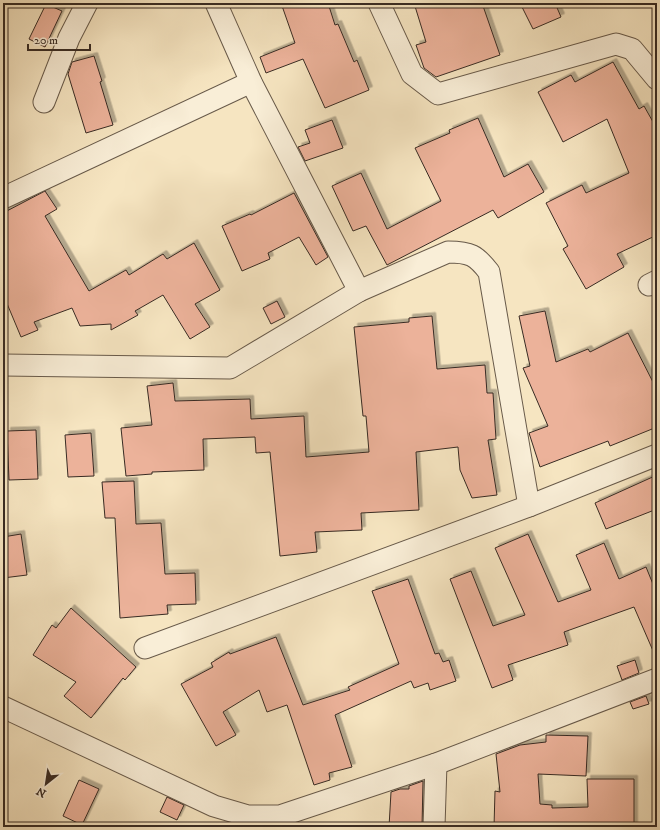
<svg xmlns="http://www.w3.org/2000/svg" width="660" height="830" viewBox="0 0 660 830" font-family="'IM FELL DW Pica',serif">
<defs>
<filter id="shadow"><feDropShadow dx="3.5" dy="-3.5" stdDeviation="0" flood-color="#0004"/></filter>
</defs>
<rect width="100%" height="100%" fill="#f6e5c1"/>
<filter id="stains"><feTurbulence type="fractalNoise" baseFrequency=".005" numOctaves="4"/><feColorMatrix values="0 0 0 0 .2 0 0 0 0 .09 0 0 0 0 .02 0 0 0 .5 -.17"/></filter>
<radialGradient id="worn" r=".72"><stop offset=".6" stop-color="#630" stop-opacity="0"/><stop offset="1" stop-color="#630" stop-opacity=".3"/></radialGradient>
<g fill="#ecb29a" stroke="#382b23" filter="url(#shadow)">
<polygon points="281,3 328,3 335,25 338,24 354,62 357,60 369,90 325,108 303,59 266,73 260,57 295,43"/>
<polygon points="414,3 482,3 500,55 436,77 424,68 416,45 426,42"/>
<polygon points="520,3 555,3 561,17 533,29"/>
<polygon points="46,4 62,11 45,47 29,39"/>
<polygon points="94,56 102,81 100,82 113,125 86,133 68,74 72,62"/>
<polygon points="613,62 639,109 644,106 657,129 657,235 617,254 624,267 586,289 563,249 568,246 546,203 582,185 586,193 629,173 607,119 563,142 538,92 571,75 575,82"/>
<polygon points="478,118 504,177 528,164 544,192 498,218 493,210 387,265 366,226 353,231 332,186 361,173 387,229 441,201 415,148 450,133 449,130"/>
<polygon points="332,120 343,148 305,161 298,147 310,143 305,130"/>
<polygon points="45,191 57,209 45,216 89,291 126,270 129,275 163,254 167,259 194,243 220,290 195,304 210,327 190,339 163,295 135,311 138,315 111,330 111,324 80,326 72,308 34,322 38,330 21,337 3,294 3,213"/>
<polygon points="294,193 328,257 316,265 299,237 268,253 270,259 242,271 222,226 250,214 251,215"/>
<polygon points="277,301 285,317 271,324 263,308"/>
<polygon points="545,311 556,362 588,349 590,352 628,333 657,390 657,427 610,446 608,441 540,467 529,433 548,426 523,368 530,366 519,316"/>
<polygon points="432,316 437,369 485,365 487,393 493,393 496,439 488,440 497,495 472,498 460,470 458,447 416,452 419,510 361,513 362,530 315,532 317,552 280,556 270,452 256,453 255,437 203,439 204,470 152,472 152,474 126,476 121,428 152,425 147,386 173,383 175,401 250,399 251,419 304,416 306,457 369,452 366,416 363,416 354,327 409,322 409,318"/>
<polygon points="36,430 38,479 9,480 7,431"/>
<polygon points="91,433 94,476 68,477 65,435"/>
<polygon points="657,475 657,509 606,529 595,503"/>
<polygon points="134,481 136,524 161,523 165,574 195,573 196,604 167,605 168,614 120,618 115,518 105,518 102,482"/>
<polygon points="21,534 27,575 3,578 3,537"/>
<polygon points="528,534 558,602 591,590 576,555 604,543 619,579 646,567 657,594 657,660 634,607 564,632 568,645 508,665 513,680 492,688 450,579 471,571 493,626 525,615 495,548"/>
<polygon points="408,579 435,654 439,653 443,662 449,660 456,681 430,690 428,683 414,688 411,681 335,715 352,767 329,773 330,780 314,785 287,705 267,712 259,690 223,712 236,735 216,746 181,684 213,667 211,663 229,652 230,654 276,637 303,705 350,690 348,687 399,664 372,591"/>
<polygon points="71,608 136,667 125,680 123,678 91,718 64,696 76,682 33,655 52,625 56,628"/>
<polygon points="635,660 639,673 622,680 617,666"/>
<polygon points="646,696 649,704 633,709 630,702"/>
<polygon points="546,735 588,736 586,776 538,774 540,804 552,805 552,808 588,807 587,779 634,779 634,827 494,827 495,791 500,792 496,754 520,745 546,742"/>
<polygon points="79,780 99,789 82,825 63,816"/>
<polygon points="423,781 422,827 389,827 391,792 400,789 409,789 409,786"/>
<polygon points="167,797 184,805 177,820 160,812"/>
</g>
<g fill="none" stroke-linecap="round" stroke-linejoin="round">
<defs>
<g id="minor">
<polyline points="216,3 251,82 359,291"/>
<polyline points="379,3 412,74 438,94 616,44 632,49 657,79"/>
<polyline points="44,102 69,38 87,3"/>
<polyline points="3,198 251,82"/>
<polyline points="649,285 657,281"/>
<path d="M3,365L230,368L359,291L448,252C470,252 476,255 489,272L529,506"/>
<polyline points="145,648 529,506 657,455"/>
<polyline points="3,707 214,806 248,816 280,816 436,764 657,679"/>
<polyline points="434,827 436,764"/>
</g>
</defs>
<use href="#minor" stroke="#685a4a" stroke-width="23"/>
<use href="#minor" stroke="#f9eed7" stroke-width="21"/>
</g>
<rect width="660" height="830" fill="none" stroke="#f6e5c1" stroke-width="16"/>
<rect x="4" y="4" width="652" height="822" fill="none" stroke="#382b23" stroke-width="2"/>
<rect x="8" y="8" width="644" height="814" fill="none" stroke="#382b23"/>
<g transform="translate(46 784) rotate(210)" stroke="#f9eed7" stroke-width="3" paint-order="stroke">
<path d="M0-3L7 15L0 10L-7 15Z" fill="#382b23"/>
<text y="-6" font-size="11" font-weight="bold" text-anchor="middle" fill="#382b23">N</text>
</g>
<path d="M28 44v6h62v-6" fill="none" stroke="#382b23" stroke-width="2"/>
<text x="34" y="44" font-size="12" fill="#382b23" stroke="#f9eed7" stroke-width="3" paint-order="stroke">20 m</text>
<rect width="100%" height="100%" filter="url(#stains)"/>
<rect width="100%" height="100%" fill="url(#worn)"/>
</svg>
